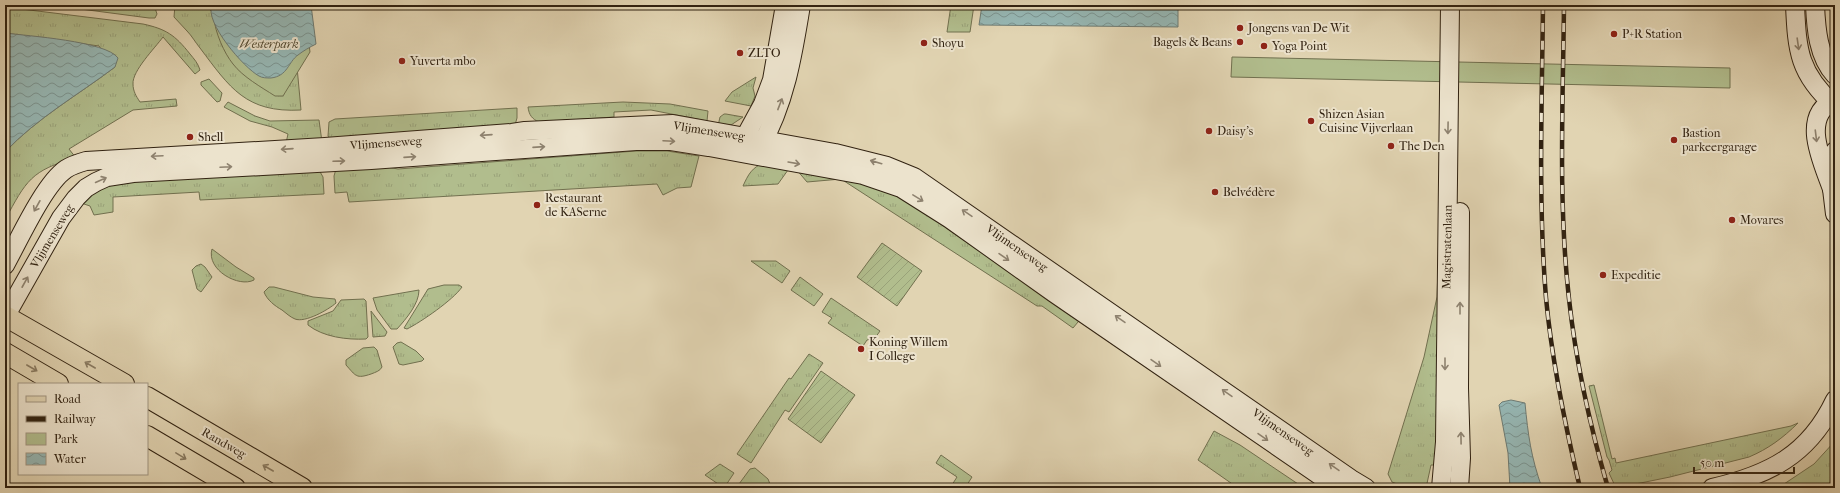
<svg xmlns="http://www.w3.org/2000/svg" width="1840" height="493" viewBox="0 0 1840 493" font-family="'IM FELL French Canon',serif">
<defs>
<pattern id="grass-tufts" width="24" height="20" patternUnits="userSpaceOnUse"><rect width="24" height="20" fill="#b1bd8d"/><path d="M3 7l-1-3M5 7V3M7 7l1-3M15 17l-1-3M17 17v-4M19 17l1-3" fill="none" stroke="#99a279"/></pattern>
<pattern id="garden-furrows" width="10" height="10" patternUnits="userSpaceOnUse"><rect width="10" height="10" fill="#b1bd8d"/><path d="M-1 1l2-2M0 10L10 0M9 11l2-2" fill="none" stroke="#99a279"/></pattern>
<pattern id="water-waves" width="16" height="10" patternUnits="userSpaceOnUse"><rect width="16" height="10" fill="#96b7b4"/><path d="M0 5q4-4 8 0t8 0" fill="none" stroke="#7b9491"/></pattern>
</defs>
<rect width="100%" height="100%" fill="#e1d4b2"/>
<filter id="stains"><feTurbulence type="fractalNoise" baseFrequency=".005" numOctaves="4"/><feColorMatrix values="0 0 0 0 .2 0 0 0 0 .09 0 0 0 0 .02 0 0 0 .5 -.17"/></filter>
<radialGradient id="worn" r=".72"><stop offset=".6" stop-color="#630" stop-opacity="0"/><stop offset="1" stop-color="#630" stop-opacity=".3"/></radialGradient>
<g fill="url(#grass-tufts)" stroke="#71704f">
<polygon points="50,5 154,5 157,14 155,18 149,18"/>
<path d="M175,5H212L210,10L296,56L301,110C246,113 230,88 200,48C195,42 192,36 187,31C183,26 178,22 174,17Z"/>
<polygon points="951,5 974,5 970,32 947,32"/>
<path d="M5,7L143,24C166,29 175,35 190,54C194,59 198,63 200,70L195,74L163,37C155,48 132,71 133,84C133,91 136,96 140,102L176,99L177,106L133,110L69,149L76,158C31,170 26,181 5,220V152C37,118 78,95 115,67L99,46L5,33Z"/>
<polygon points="756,77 753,88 755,96 751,106 725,101 732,92"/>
<polygon points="209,79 222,93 220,101 217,102 201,85 201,82"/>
<polygon points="228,102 255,116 270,121 319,120 322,142 286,143 288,134 272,127 250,121 224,107"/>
<path d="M623,102L670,104L708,111L707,121L651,110L614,112V117L539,122C532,119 529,115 528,107Z"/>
<polygon points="517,108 517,118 515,125 330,139 328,136 329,122 335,119"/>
<polygon points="724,114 726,114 743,117 731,125 718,126 720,117"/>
<polygon points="636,151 667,151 699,156 691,187 677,188 663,195 657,184 349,202 347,192 335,193 334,176 336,169 370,164 398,169"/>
<path d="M764,163L788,170L778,184L743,186C748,175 752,167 764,163Z"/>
<polygon points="796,167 863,180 900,192 915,201 938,222 1001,266 1039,285 1083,316 1073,328 1042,306 1037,306 841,179 807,182 796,169"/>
<polygon points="319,170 323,177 324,194 200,200 199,192 113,197 113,212 94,215 90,206 81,203 93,193 118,182"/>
<polygon points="1439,240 1441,383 1435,465 1431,465 1426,488 1407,488 1392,482 1388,474 1424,357 1437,297"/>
<path d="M212,249L236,267L254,278V280C239,288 206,270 212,249Z"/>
<polygon points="751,261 776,261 790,271 782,283"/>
<polygon points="201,264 205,267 212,277 201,292 197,289 192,270 196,266"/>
<polygon points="800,277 823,294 814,306 791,290"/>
<path d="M444,285H459L462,287C453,300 421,322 407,329L404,328L428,289Z"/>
<path d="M269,287H274L313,297L335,299L336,303C328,310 305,323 295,319C290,317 286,313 282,310C275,306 267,300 264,292Z"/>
<path d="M419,290C419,304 406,319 397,329H391L377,310L373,298Z"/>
<polygon points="831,298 880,331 875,338 867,340 863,346 828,323 832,318 822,312"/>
<path d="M364,299L366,301L368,337L366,339C347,340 323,337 308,325V321L333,311L341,300Z"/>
<polygon points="371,311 387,332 385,336 373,337"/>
<polygon points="401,342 416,351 424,359 422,361 403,365 399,364 393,347 397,343"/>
<path d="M374,347L377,350L382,367C380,371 376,372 371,374C356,379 356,376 346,365V360L363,348Z"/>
<polygon points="809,354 823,363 789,412 785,410 751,463 737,454 789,378 791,379"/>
<path d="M1594,385L1612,459L1615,458L1616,463L1791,426L1798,423C1783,438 1768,449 1749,457L1670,477L1616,488L1609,473L1612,470L1609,460L1607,457L1589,386Z"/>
<polygon points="1214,431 1240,445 1304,488 1238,488 1198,460"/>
<polygon points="1835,441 1835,473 1827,488 1778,488 1814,464"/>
<polygon points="941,455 972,477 965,488 950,488 957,477 936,463"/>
<polygon points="720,464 734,473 724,488 705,475"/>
</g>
<g fill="#b1bd8d" stroke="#71704f">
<path d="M304,5L310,52L283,96H275C261,87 243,77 233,64C224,53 215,32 214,18Z"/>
<polygon points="1232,57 1730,68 1730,88 1231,77"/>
<polygon points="755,468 768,479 770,484 767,488 739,488 739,484 750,469"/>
</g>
<g fill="url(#garden-furrows)" stroke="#71704f">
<polygon points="882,243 922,271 897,306 857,277"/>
<polygon points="821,371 855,395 821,443 788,419"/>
</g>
<g fill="url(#water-waves)" stroke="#6e7b73">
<path d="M212,5H311L316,44C310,47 303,51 298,55C288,62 288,76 271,78C267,78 262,78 259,76C244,68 204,22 212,5Z"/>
<polygon points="982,5 1178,5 1178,27 979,25"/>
<path d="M5,33C28,36 106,41 118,58L115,67C78,95 37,118 5,152Z"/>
<path d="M1511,400L1525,403C1528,435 1531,457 1542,488H1510L1508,453L1499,405L1502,402Z"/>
</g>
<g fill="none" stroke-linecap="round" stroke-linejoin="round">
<defs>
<g id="secondary">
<path d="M1795,5C1797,51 1799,74 1835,106"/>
<path d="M1815,5C1816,28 1818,57 1835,75"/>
<polyline points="740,146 763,104 772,80 785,5"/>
<path d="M759,149C785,104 793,55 801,5"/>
<polyline points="1835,151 1832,189 1835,214"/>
<path d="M1832,189C1823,163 1799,116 1835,100"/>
<path d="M5,265C19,240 44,184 66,169C72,165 79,163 86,161L325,147L512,133L525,131L673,124L835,153L887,166L914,177L1351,479L1366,488"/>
<polyline points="5,317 61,218 76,198 86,188 96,182 107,177 133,173 371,160 636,141 671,141 709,147 863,175 901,188 950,219 1054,293 1338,488"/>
<polyline points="1441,488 1445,442 1450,5"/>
<polyline points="1459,488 1461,458 1459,388 1460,212"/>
<path d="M1712,488C1769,475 1809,455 1835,400"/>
</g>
<g id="primary">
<polyline points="5,316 124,384"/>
<polyline points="5,353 58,384"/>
<polyline points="147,397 302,488"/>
<polyline points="147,436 235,488"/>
</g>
</defs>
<use href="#secondary" stroke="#312211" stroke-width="20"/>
<use href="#primary" stroke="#312211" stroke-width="22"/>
<use href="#secondary" stroke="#ece3cd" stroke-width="18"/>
<use href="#primary" stroke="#e1d4b2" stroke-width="20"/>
<defs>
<g id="rail">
<path d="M1543,5C1542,102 1538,201 1546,298C1552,362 1565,425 1580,488"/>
<path d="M1564,5C1563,103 1558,201 1569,299C1576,363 1590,426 1608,488"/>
</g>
</defs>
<use href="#rail" stroke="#312211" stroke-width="4.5"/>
<use href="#rail" stroke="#ece3cd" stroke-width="3" stroke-dasharray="9" stroke-linecap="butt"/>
</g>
<defs><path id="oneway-shaft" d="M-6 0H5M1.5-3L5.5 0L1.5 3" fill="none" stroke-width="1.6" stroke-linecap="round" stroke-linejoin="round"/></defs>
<g stroke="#8e826f">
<use href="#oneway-shaft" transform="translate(1798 44) rotate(82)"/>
<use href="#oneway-shaft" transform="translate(780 104) rotate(-69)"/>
<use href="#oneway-shaft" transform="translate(1448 128) rotate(91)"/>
<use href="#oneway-shaft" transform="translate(486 135) rotate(176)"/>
<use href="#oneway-shaft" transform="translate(1816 136) rotate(83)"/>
<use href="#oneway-shaft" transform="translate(669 141) rotate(3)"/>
<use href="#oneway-shaft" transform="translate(539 147) rotate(-4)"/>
<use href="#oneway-shaft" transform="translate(287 149) rotate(176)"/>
<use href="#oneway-shaft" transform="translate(157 156) rotate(177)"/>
<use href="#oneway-shaft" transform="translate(410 157) rotate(-4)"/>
<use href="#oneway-shaft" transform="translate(339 161) rotate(-2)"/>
<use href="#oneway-shaft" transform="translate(876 162) rotate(-164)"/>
<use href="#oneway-shaft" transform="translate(794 163) rotate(10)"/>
<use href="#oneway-shaft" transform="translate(226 167) rotate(-3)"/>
<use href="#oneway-shaft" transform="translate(101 180) rotate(-24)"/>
<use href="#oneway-shaft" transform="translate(918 198) rotate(31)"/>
<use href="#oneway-shaft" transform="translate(37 206) rotate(119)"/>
<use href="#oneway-shaft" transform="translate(967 213) rotate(-146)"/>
<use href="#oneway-shaft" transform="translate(1004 257) rotate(35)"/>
<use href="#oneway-shaft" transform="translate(25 282) rotate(-61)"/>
<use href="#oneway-shaft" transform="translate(1460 308) rotate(-90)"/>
<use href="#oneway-shaft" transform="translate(1120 319) rotate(-145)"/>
<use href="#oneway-shaft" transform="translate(1156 363) rotate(35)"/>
<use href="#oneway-shaft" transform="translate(1445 364) rotate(90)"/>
<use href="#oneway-shaft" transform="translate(1227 393) rotate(-145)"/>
<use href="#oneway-shaft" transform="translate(1263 437) rotate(35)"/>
<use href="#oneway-shaft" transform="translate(1461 438) rotate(-91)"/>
<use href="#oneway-shaft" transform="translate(1334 467) rotate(-145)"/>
</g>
<g stroke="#897b62">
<use href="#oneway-shaft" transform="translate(90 365) rotate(-150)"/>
<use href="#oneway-shaft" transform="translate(32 368) rotate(30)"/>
<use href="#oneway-shaft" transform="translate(181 456) rotate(31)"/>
<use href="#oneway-shaft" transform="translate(268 468) rotate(-150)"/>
</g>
<g fill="#8f2418" stroke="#ece3cd" stroke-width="1.5">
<circle cx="1240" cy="28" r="4"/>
<circle cx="1614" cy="34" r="4"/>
<circle cx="1240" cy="42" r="4"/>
<circle cx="924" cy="43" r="4"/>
<circle cx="1264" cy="46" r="4"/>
<circle cx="740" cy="53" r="4"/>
<circle cx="402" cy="61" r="4"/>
<circle cx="1311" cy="121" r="4"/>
<circle cx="1209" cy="131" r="4"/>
<circle cx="190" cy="137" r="4"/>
<circle cx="1674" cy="140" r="4"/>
<circle cx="1391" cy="146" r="4"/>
<circle cx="1215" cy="192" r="4"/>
<circle cx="537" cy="205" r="4"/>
<circle cx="1732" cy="220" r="4"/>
<circle cx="1603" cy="275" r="4"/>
<circle cx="861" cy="349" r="4"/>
</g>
<g text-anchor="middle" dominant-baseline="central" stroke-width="4" stroke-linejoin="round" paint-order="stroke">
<g font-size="12" fill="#312211" stroke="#ece3cd" text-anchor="start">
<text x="1248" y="28">Jongens van De Wit</text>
<text x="1622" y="34">P+R Station</text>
<text x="1232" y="42" text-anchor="end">Bagels &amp; Beans</text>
<text x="932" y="43">Shoyu</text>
<text x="1272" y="46">Yoga Point</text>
<text x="748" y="53">ZLTO</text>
<text x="410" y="61">Yuverta mbo</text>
<text x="1319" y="114">Shizen Asian<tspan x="1319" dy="14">Cuisine Vijverlaan</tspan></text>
<text x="1217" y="131">Daisy's</text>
<text x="1682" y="133">Bastion<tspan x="1682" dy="14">parkeergarage</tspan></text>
<text x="198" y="137">Shell</text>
<text x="1399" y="146">The Den</text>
<text x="1223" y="192">Belvédère</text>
<text x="545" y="198">Restaurant<tspan x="545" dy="14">de KASerne</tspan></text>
<text x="1740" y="220">Movares</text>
<text x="1611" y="275">Expeditie</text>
<text x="869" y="342">Koning Willem<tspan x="869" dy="14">I College</tspan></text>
</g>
<g font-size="12" font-style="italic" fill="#514930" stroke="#ece3cd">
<text x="269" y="44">Westerpark</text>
</g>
<g font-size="12" fill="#312211" stroke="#ece3cd">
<text transform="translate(709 131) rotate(9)">Vlijmenseweg</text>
<text transform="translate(386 143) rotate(-4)">Vlijmenseweg</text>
<text transform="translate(52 236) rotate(-59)">Vlijmenseweg</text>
<text transform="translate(1447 247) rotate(-89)">Magistratenlaan</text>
<text transform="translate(1017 248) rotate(35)">Vlijmenseweg</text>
<text transform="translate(1283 432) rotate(35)">Vlijmenseweg</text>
<text transform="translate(224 443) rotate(30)">Randweg</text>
</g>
</g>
<rect width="1840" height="493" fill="none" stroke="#e1d4b2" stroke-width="20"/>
<rect x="6" y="6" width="1828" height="481" fill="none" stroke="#312211" stroke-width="2"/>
<rect x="10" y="10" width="1820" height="473" fill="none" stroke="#312211"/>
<rect x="18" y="383" width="130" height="92" fill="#ece3cd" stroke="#a19682"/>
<rect x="26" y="396" width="20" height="6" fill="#e1d4b2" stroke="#a19682"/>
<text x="54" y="403" font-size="12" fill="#312211">Road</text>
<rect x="26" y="416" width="20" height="6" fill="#312211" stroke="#a19682"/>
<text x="54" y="423" font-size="12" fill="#312211">Railway</text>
<rect x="26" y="433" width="20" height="12" fill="#b1bd8d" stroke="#a19682"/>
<text x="54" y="443" font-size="12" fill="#312211">Park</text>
<rect x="26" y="453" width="20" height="12" fill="url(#water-waves)" stroke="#a19682"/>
<text x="54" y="463" font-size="12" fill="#312211">Water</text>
<path d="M1694 467v6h100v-6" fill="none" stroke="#312211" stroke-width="2"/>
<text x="1700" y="467" font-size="12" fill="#312211" stroke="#ece3cd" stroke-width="3" paint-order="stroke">50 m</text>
<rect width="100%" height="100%" filter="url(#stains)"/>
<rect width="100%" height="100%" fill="url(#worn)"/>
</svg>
